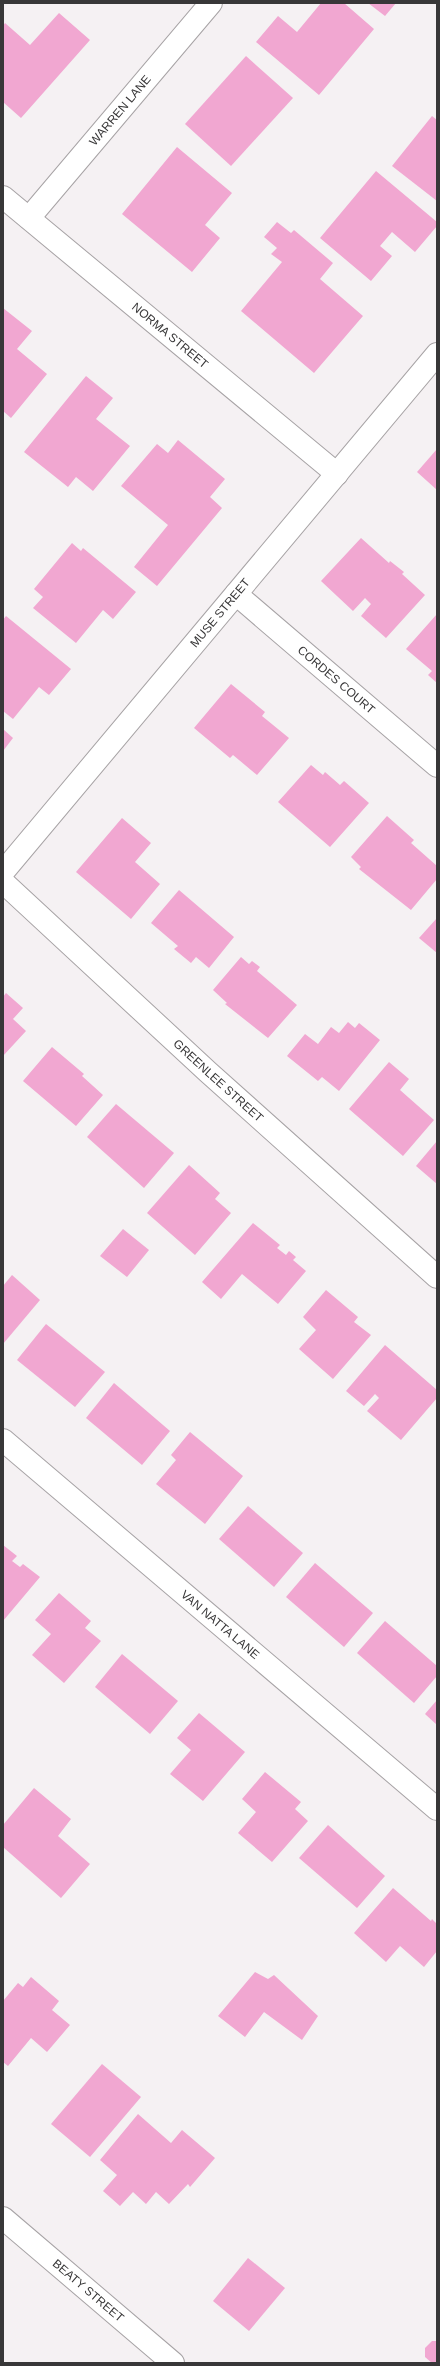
<svg xmlns="http://www.w3.org/2000/svg" width="440" height="2366" viewBox="0 0 440 2366" font-family="Arial,sans-serif">
<rect width="100%" height="100%" fill="#f5f1f3"/>
<g fill="#f1a7d1">
<polygon points="321,3 344,3 374,29 319,95 256,42 278,16 297,32"/>
<polygon points="368,3 396,3 385,16"/>
<polygon points="59,13 90,40 21,118 3,102 3,26 5,23 30,45"/>
<polygon points="246,56 293,98 231,166 185,124"/>
<polygon points="432,116 437,120 437,201 392,166"/>
<polygon points="177,147 232,193 205,225 220,238 192,272 122,214"/>
<polygon points="376,171 437,222 437,226 415,252 392,232 380,246 392,256 371,281 320,238"/>
<polygon points="277,222 291,233 294,230 333,263 320,279 363,316 314,373 241,311 282,262 271,254 277,248 264,237"/>
<polygon points="3,308 32,331 17,349 47,374 11,418 3,411"/>
<polygon points="86,376 113,398 96,419 130,446 93,491 76,477 68,487 24,452"/>
<polygon points="178,440 225,479 210,497 222,508 157,586 134,567 168,525 121,486 157,444 168,453"/>
<polygon points="437,449 437,490 417,472"/>
<polygon points="361,538 389,563 390,561 404,572 402,574 425,595 386,638 361,616 371,604 365,598 353,611 321,581"/>
<polygon points="72,543 81,551 83,548 136,592 113,619 103,610 76,643 33,608 43,597 34,589"/>
<polygon points="437,614 437,683 428,675 432,671 406,649"/>
<polygon points="6,616 71,669 49,695 39,687 13,719 3,711 3,620"/>
<polygon points="231,684 265,712 262,716 289,738 257,775 233,755 230,758 194,728"/>
<polygon points="3,729 13,738 3,751"/>
<polygon points="311,765 323,775 325,772 340,785 344,781 369,803 330,847 278,802"/>
<polygon points="387,816 414,840 411,843 437,866 437,879 411,910 359,869 361,867 351,857"/>
<polygon points="122,818 151,843 135,862 160,884 131,919 76,872"/>
<polygon points="179,890 234,937 209,968 196,957 191,963 174,949 178,946 151,923"/>
<polygon points="437,918 437,953 419,938"/>
<polygon points="241,957 249,964 252,961 260,967 257,971 297,1005 268,1038 225,1004 227,1003 213,990"/>
<polygon points="6,993 23,1008 13,1019 26,1031 3,1056 3,997"/>
<polygon points="348,1022 355,1028 359,1023 380,1040 339,1091 322,1077 318,1081 287,1056 305,1034 318,1044 331,1027 339,1033"/>
<polygon points="52,1047 84,1074 82,1076 103,1095 76,1126 23,1081"/>
<polygon points="389,1062 409,1079 400,1090 434,1120 403,1156 349,1109"/>
<polygon points="116,1104 174,1153 144,1188 87,1137"/>
<polygon points="437,1141 437,1184 416,1166"/>
<polygon points="189,1165 220,1193 215,1199 231,1213 195,1255 147,1213"/>
<polygon points="253,1223 280,1245 277,1248 286,1255 289,1251 296,1257 293,1260 306,1271 278,1304 242,1274 221,1299 202,1282"/>
<polygon points="123,1229 149,1250 127,1277 100,1256"/>
<polygon points="12,1275 40,1300 3,1344 3,1286"/>
<polygon points="326,1290 358,1317 354,1322 371,1335 333,1379 299,1349 316,1330 303,1317"/>
<polygon points="46,1324 105,1372 75,1407 17,1360"/>
<polygon points="385,1345 437,1390 437,1398 401,1440 367,1411 379,1398 375,1394 364,1406 346,1391"/>
<polygon points="114,1383 170,1431 142,1465 86,1418"/>
<polygon points="190,1432 243,1476 205,1524 156,1484 176,1460 171,1455"/>
<polygon points="248,1506 303,1553 274,1587 219,1539"/>
<polygon points="3,1545 17,1556 12,1561 20,1567 23,1564 40,1577 3,1621"/>
<polygon points="315,1563 373,1613 344,1647 286,1597"/>
<polygon points="59,1593 91,1621 85,1628 101,1641 64,1683 32,1655 51,1634 35,1620"/>
<polygon points="385,1621 437,1666 437,1676 414,1703 357,1653"/>
<polygon points="122,1654 178,1701 150,1734 95,1687"/>
<polygon points="437,1700 437,1725 425,1714"/>
<polygon points="199,1713 245,1752 203,1801 170,1774 191,1750 177,1738"/>
<polygon points="265,1772 301,1802 295,1809 308,1821 272,1862 238,1833 256,1812 242,1799"/>
<polygon points="34,1788 71,1819 58,1836 90,1864 61,1898 3,1847 3,1825"/>
<polygon points="328,1825 385,1876 357,1908 299,1858"/>
<polygon points="393,1888 431,1921 432,1919 437,1924 437,1951 424,1967 400,1946 386,1962 354,1933"/>
<polygon points="255,1972 268,1979 274,1975 318,2016 302,2040 264,2012 245,2037 218,2016"/>
<polygon points="31,1977 59,2001 52,2010 70,2025 47,2052 31,2038 8,2066 3,2062 3,2001 18,1983 23,1987"/>
<polygon points="102,2064 141,2097 90,2157 51,2124"/>
<polygon points="138,2114 171,2143 182,2130 215,2158 190,2187 188,2184 169,2204 156,2192 146,2204 133,2192 120,2206 103,2191 117,2175 100,2160"/>
<polygon points="248,2258 285,2288 249,2331 213,2301"/>
<polygon points="432,2341 437,2341 437,2363 432,2363 425,2357 425,2348"/>
</g>
<g fill="none" stroke-linecap="round" stroke-linejoin="round">
<defs>
<g id="minor">
<path id="s1" d="M3,197L337,474"/>
<path id="s2" d="M29,218L211,3"/>
<path id="s3" d="M236,594L437,766"/>
<path id="s4" d="M3,872L437,354"/>
<path id="s5" d="M3,882L208,1072L437,1277"/>
<path id="s6" d="M3,1440L437,1809"/>
<path id="s7" d="M3,2218L173,2363"/>
</g>
</defs>
<use href="#minor" stroke="#a7a3a5" stroke-width="24"/>
<use href="#minor" stroke="#fff" stroke-width="22"/>
</g>
<g text-anchor="middle" dominant-baseline="central" stroke-width="3" stroke-linejoin="round" paint-order="stroke">
<g font-size="12" fill="#383738" stroke="#fff">
<text stroke="none"><textPath href="#s2" startOffset="141">WARREN LANE</textPath></text>
<text stroke="none"><textPath href="#s1" startOffset="217">NORMA STREET</textPath></text>
<text stroke="none"><textPath href="#s4" startOffset="338">MUSE STREET</textPath></text>
<text stroke="none"><textPath href="#s3" startOffset="132">CORDES COURT</textPath></text>
<text stroke="none"><textPath href="#s5" startOffset="293">GREENLEE STREET</textPath></text>
<text stroke="none"><textPath href="#s6" startOffset="285">VAN NATTA LANE</textPath></text>
<text stroke="none"><textPath href="#s7" startOffset="112">BEATY STREET</textPath></text>
</g>
</g>
<rect width="440" height="2366" fill="none" stroke="#383738" stroke-width="8"/>
</svg>
